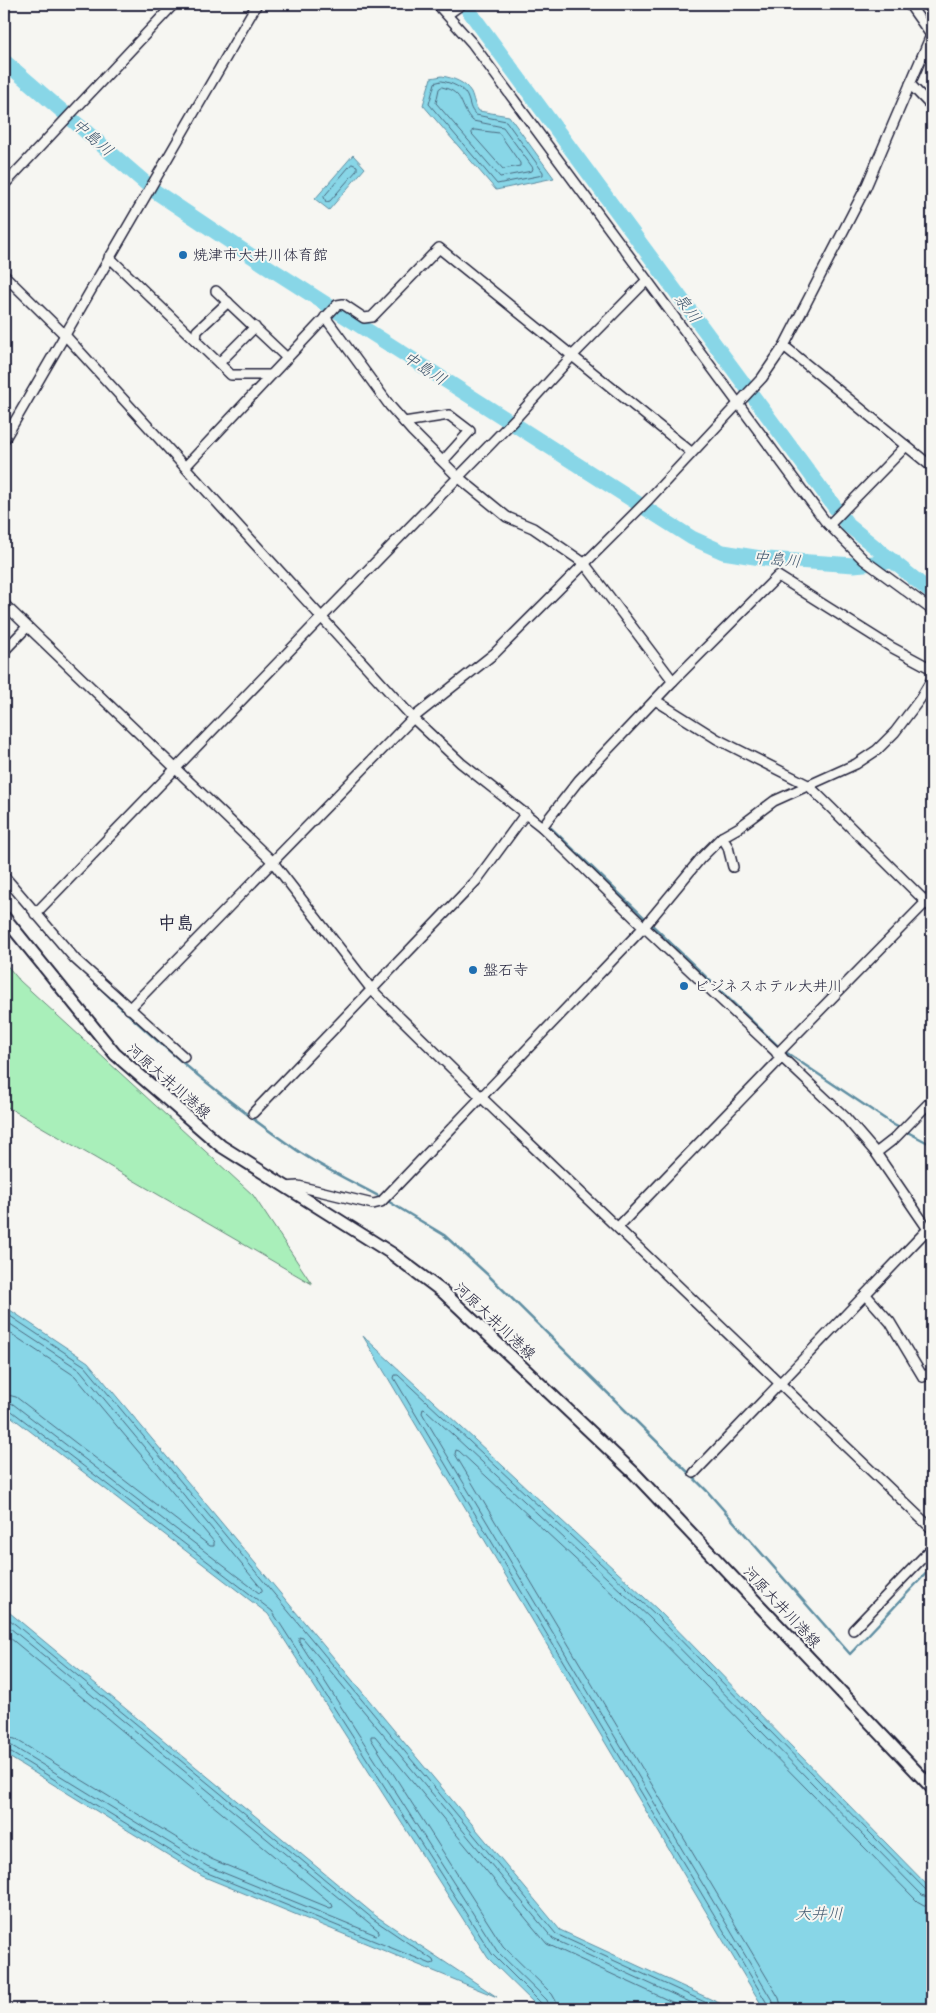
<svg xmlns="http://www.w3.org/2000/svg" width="936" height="2013" viewBox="0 0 936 2013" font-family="'Shantell Sans','Klee One',sans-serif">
<rect width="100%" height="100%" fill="#f6f6f2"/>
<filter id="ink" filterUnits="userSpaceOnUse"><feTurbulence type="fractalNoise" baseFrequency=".02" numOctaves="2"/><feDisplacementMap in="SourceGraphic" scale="10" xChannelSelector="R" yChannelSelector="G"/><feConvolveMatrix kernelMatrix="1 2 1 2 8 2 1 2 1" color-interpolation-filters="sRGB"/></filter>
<g filter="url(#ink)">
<polygon fill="#a9efba" stroke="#66887a" points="4,962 20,981 253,1195 312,1284 4,1105"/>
<g fill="#88d6e7" stroke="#5f8ea2">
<path d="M442,76C453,78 465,82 471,92C474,99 474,105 479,111L509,116L554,178L496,190L423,105L431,78Z"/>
<polygon points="353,155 365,168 329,210 315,199"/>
<polygon points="4,1306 88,1362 560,1930 732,2009 540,2009 488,1958 268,1614 4,1411"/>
<polygon points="363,1336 658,1610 932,1890 932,2009 764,2009"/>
<polygon points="4,1608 376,1916 497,1997 202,1876 4,1754"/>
</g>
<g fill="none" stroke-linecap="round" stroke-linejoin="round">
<g stroke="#4b6a80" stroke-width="1">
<path d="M442,81C451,83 463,87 467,96C471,105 469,108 476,115L506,121L543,172V175L497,184L429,104L435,83Z"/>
<path d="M442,87C466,93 458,106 473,121L503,127L533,168L532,171L500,177L436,103L439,89Z"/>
<polygon points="475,130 499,133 520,163 520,166 503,169 472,134 472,131"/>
<polygon points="352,164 357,166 357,170 330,201 326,202 324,197"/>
<polyline points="4,1312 85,1366 556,1934 720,2009"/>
<polyline points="4,1320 80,1370 262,1589 262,1592 259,1593 13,1404 4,1401"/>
<polyline points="4,1329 75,1376 214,1542 214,1546 210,1546 16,1397 4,1394"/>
<polyline points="4,1408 9,1409 272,1611 492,1954 542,2004 544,2009"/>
<polyline points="4,1615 373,1919 433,1960 434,1963 431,1964 205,1872 8,1751 4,1750"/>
<polyline points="4,1623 379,1931 379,1934 376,1935 207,1866 12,1746 4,1744"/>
<polyline points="4,1633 332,1904 333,1907 330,1908 211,1859 15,1739 4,1737"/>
<polyline points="550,2009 547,2000 497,1951 299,1641 299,1637 303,1638 553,1939 705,2009"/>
<polyline points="557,2009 556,2001 552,1994 503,1946 371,1739 371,1736 375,1736 547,1944 687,2009"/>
<polyline points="768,2009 768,2005 394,1378 395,1375 398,1375 655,1614 927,1891 932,1893"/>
<polyline points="775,2009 773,2002 422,1413 423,1409 426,1410 650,1618 922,1895 932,1899"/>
<polyline points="782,2009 779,1998 455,1454 456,1450 459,1451 645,1624 917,1901 924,1905 932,1907"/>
</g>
<g stroke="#5f8ea2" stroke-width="2.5">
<polyline points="550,827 779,1047"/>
<polyline points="34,917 68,957"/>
<path d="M88,976C152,1039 221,1098 295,1149C322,1168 353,1182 382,1198"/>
<polyline points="784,1051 894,1125 932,1145"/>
<polyline points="386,1200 444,1235 488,1275 707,1491 850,1654 932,1567"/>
</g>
<g stroke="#88d6e7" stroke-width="15">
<polyline points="464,4 848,525 932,593"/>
<polyline points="4,61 156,192 265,265 692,538 723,552 767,559 854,565 894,561"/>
</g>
<defs>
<g id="minor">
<polyline points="437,4 472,43 825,521 864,560 932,610"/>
<polyline points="909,4 931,35"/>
<polyline points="448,14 462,4"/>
<polyline points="910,84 932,107"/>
<polyline points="4,185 174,4"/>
<polyline points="109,257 231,375 271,375"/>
<polyline points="4,275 64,334 413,718 461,763 542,827 644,927 845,1117 876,1153 932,1235"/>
<polyline points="216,291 287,358"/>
<polyline points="325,317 390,406 412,431 458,477 507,517 533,528 584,563 673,681 579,780 542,827"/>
<polyline points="196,341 197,331 228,302"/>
<polyline points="784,346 932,467"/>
<polyline points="219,363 255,327"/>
<polyline points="404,422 449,415 470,431 443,461"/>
<polyline points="4,440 257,4"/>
<polyline points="186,466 337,305 343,304 364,318 372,317 439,248 691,452"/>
<polyline points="829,525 906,446"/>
<polyline points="4,604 272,861 372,990 481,1097 932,1529"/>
<polyline points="4,651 27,627"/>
<polyline points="673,681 778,576 891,647 932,669"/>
<polyline points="655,700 717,739 808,785 932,908"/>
<polyline points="722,837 728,847 733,867"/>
<polyline points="4,876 75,959 184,1057"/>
<polyline points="35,914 322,617 515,419 573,355 647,280"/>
<polyline points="129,1009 413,718 495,653 649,499 762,378 784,346 866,187 932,33"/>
<polyline points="777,1054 932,896"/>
<polyline points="253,1113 476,881 526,813"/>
<polyline points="876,1153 894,1139 932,1100"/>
<polyline points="285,1187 298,1186 373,1204 381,1202 644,927 701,858 722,837 738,828 774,801 856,764 877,750 895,732 920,699 932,679"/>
<polyline points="618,1227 782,1057"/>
<polyline points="866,1295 890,1322 923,1377 932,1372"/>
<polyline points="694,1473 928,1229"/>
<polyline points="853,1630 932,1548"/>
</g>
<polyline id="major" points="4,917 115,1054 221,1146 391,1253 443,1292 634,1473 932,1788"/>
</defs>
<use href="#minor" stroke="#22223b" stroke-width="12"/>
<use href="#major" stroke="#22223b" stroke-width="15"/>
<use href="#minor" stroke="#f6f6f2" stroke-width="9"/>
<use href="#major" stroke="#f6f6f2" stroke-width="11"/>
</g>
</g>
<g fill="#1f6fb2" stroke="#f6f6f2" stroke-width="2">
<circle cx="183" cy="255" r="5"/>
<circle cx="473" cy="970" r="5"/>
<circle cx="684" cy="986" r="5"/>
</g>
<g text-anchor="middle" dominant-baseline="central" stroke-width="4" stroke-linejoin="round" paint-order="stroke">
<g font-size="15" fill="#22223b" stroke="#f6f6f2" text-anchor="start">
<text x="193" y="255">焼津市大井川体育館</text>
<text x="483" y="970">盤石寺</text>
<text x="694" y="986">ビジネスホテル大井川</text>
</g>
<g font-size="15" fill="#22223b" stroke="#f6f6f2">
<text transform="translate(169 1081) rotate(41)">河原大井川港線</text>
<text transform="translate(495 1321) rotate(43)">河原大井川港線</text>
<text transform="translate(782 1607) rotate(47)">河原大井川港線</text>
</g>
<g font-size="16" font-style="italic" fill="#41586f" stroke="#f6f6f2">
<text transform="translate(93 137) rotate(41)">中島川</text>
<text transform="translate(688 308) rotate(54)">泉川</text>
<text transform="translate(425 368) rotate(33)">中島川</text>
<text transform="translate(777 559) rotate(6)">中島川</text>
<text x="819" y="1913">大井川</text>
</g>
<g font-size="18" font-weight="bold" fill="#22223b" stroke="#f6f6f2">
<text x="176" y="923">中島</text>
</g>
</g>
<rect width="936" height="2013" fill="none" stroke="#f6f6f2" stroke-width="20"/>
<rect x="10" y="10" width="916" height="1993" fill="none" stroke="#22223b" stroke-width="2" filter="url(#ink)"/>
</svg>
